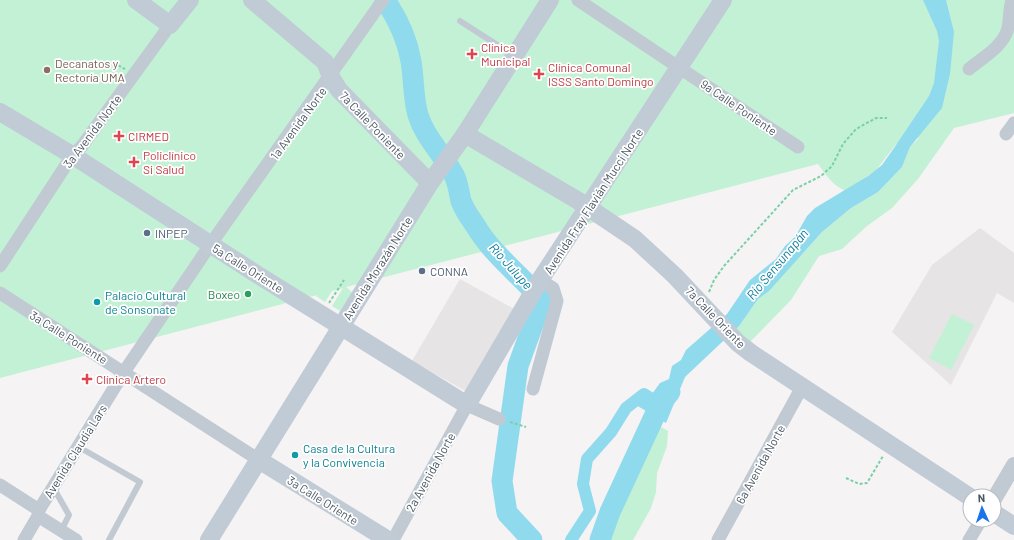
<svg xmlns="http://www.w3.org/2000/svg" width="1014" height="540" viewBox="0 0 1014 540" font-family="Barlow,sans-serif">
<rect width="100%" height="100%" fill="#f5f3f3"/>
<g fill="#e6e4e5">
<polygon points="980,228 1014,253 1014,303 997,293 951,385 892,332 932,265"/>
<polygon points="460,279 516,310 467,392 412,361"/>
</g>
<g fill="#c3f1d5">
<path d="M0,0H1014V113L954,128L918,179L892,208L867,226L842,249L819,256L791,300L748,344L736,329L758,299L768,291L822,232L851,208L878,192L902,167L910,147L919,138L897,143L876,170L846,191C833,186 826,175 818,164L504,246L522,265L531,278L525,288L481,252L346,287L353,293L340,311L332,306L343,288L332,291L325,302L316,296L317,295L0,378Z"/>
<polygon points="952,314 974,325 951,370 929,358"/>
<polygon points="661,427 668,431 667,446 657,473 656,492 651,508 633,540 607,540 615,516 651,430"/>
</g>
<polygon fill="#90daee" points="923,0 946,0 954,32 950,74 942,108 910,147 902,167 878,192 851,208 822,232 769,291 758,299 739,326 685,377 666,423 636,405 652,394 660,383 669,379 672,366 681,360 686,350 727,314 750,280 776,259 785,246 795,237 807,216 815,208 868,176 882,165 894,148 929,96 934,83 939,41 937,31"/>
<g fill="none" stroke-linecap="round" stroke-linejoin="round">
<polyline stroke="#90daee" stroke-width="12" points="571,540 590,511 583,484 587,459 611,432 626,408 644,394 660,404"/>
<g stroke="#90daee" stroke-width="21">
<path d="M385,0C398,19 407,38 411,61C414,79 413,98 418,115C425,138 443,154 454,175C458,182 459,193 461,201C464,209 470,218 475,225C492,254 520,275 542,300L518,366L502,481L507,513L532,540"/>
<polyline points="600,540 610,512 660,404 670,392"/>
</g>
<g stroke="#7ad0a6" stroke-width="2" stroke-dasharray="3 2" stroke-linecap="butt">
<polyline points="114,63 125,69"/>
<polyline points="709,292 714,280 724,266 793,190 821,176 832,166 843,144 856,129 876,118 887,118"/>
<polyline points="329,303 344,280"/>
<polyline points="510,422 526,427"/>
<polyline points="846,478 859,484 867,483 883,456"/>
</g>
<g stroke="#c1cad2" stroke-width="6">
<polyline points="460,21 513,55"/>
<polyline points="77,446 140,482 109,540"/>
<polyline points="53,487 69,515 61,531"/>
</g>
<g stroke="#c1cad2" stroke-width="13">
<polyline points="578,0 798,147"/>
<path d="M969,69C982,58 1004,46 1008,28C1010,19 1009,9 1012,0"/>
<polyline points="1006,134 1014,123"/>
<polyline points="0,266 70,159 82,146 170,25"/>
<polyline points="0,293 259,460"/>
<polyline points="533,389 557,301 553,288 540,280"/>
<polyline points="0,485 39,510"/>
<polyline points="38,516 76,540"/>
<polyline points="24,540 38,516 39,510 124,372 210,245 383,0"/>
<polyline points="393,540 467,405 499,419"/>
<polyline points="718,540 802,387"/>
<polyline points="969,540 981,520"/>
</g>
<polyline stroke="#c1cad2" stroke-width="16" points="994,499 1014,465"/>
<g stroke="#c1cbd6" stroke-width="18">
<polyline points="136,0 170,25 190,0"/>
<polyline points="252,0 325,62 331,77 339,90 430,183"/>
<polyline points="0,112 72,155 258,275 467,405 540,280 723,0"/>
<polyline points="465,134 577,200 635,239 675,276 738,343 751,353 970,497"/>
<polyline points="259,460 388,540"/>
<polyline points="994,513 1014,526"/>
<polyline points="209,540 430,183 465,134 550,0"/>
</g>
</g>
<g fill="#e0444e" stroke="#fff" stroke-width="1.5">
<path d="M470 48h4v4h4v4h-4v4h-4v-4h-4v-4h4z"/>
<path d="M537 68h4v4h4v4h-4v4h-4v-4h-4v-4h4z"/>
<path d="M117 130h4v4h4v4h-4v4h-4v-4h-4v-4h4z"/>
<path d="M132 156h4v4h4v4h-4v4h-4v-4h-4v-4h4z"/>
<path d="M85 373h4v4h4v4h-4v4h-4v-4h-4v-4h4z"/>
</g>
<circle fill="#8d6e63" stroke="#fff" stroke-width="1.5" cx="47" cy="70" r="4"/>
<g fill="#5c6f8a" stroke="#fff" stroke-width="1.5">
<circle cx="147" cy="233" r="4"/>
<circle cx="422" cy="271" r="4"/>
</g>
<circle fill="#2e9e5b" stroke="#fff" stroke-width="1.5" cx="248" cy="294" r="4"/>
<g fill="#0f9aa8" stroke="#fff" stroke-width="1.5">
<circle cx="97" cy="302" r="4"/>
<circle cx="295" cy="455" r="4"/>
</g>
<g text-anchor="middle" dominant-baseline="central" stroke-width="3.5" stroke-linejoin="round" paint-order="stroke">
<g font-size="12" fill="#be3a42" stroke="#fff" text-anchor="start">
<text x="481" y="47">Clínica<tspan x="481" dy="14">Municipal</tspan></text>
<text x="548" y="67">Clínica Comunal<tspan x="548" dy="14">ISSS Santo Domingo</tspan></text>
<text x="128" y="136">CIRMED</text>
<text x="143" y="155">Policlínico<tspan x="143" dy="14">Si Salud</tspan></text>
<text x="96" y="379">Clínica Artero</text>
</g>
<g font-size="12" fill="#785e54" stroke="#fff" text-anchor="start">
<text x="55" y="63">Decanatos y<tspan x="55" dy="14">Rectoría UMA</tspan></text>
</g>
<g font-size="12" fill="#4a5661" stroke="#fff">
<text transform="translate(739 107) rotate(34)">9a Calle Poniente</text>
<text transform="translate(298 123) rotate(-54)">1a Avenida Norte</text>
<text transform="translate(373 125) rotate(46)">7a Calle Poniente</text>
<text transform="translate(92 131) rotate(-53)">3a Avenida Norte</text>
<text transform="translate(593 201) rotate(-57)">Avenida Fray Flavián Mucci Norte</text>
<text transform="translate(248 268) rotate(32)">5a Calle Oriente</text>
<text transform="translate(377 268) rotate(-58)">Avenida Morazán Norte</text>
<text transform="translate(716 317) rotate(46)">7a Calle Oriente</text>
<text transform="translate(69 337) rotate(32)">3a Calle Poniente</text>
<text transform="translate(75 451) rotate(-58)">Avenida Claudia Lars</text>
<text transform="translate(760 464) rotate(-61)">6a Avenida Norte</text>
<text transform="translate(430 472) rotate(-61)">2a Avenida Norte</text>
<text transform="translate(323 500) rotate(32)">3a Calle Oriente</text>
</g>
<g font-size="12" fill="#4e5e75" stroke="#fff" text-anchor="start">
<text x="155" y="233">INPEP</text>
<text x="430" y="271">CONNA</text>
</g>
<g font-size="12" fill="#27864d" stroke="#fff" text-anchor="end">
<text x="240" y="294">Boxeo</text>
</g>
<g font-size="12" fill="#0d838f" stroke="#fff" text-anchor="start">
<text x="105" y="295">Palacio Cultural<tspan x="105" dy="14">de Sonsonate</tspan></text>
<text x="303" y="448">Casa de la Cultura<tspan x="303" dy="14">y la Convivencia</tspan></text>
</g>
<g font-size="13" font-style="italic" fill="#0c7c9b" stroke="#fff">
<text transform="translate(777 264) rotate(-50)">Río Sensunapán</text>
<text transform="translate(511 266) rotate(48)">Río Julupe</text>
</g>
</g>
<g transform="translate(982 508) rotate(357)"><circle r="19" fill="#ffffff" stroke="#b7bbc0"/>
<path d="M0-3L7 15L0 10L-7 15Z" fill="#1a73e8"/>
<text y="-6" font-size="11" font-weight="bold" text-anchor="middle" fill="#4a5661">N</text>
</g>
</svg>
